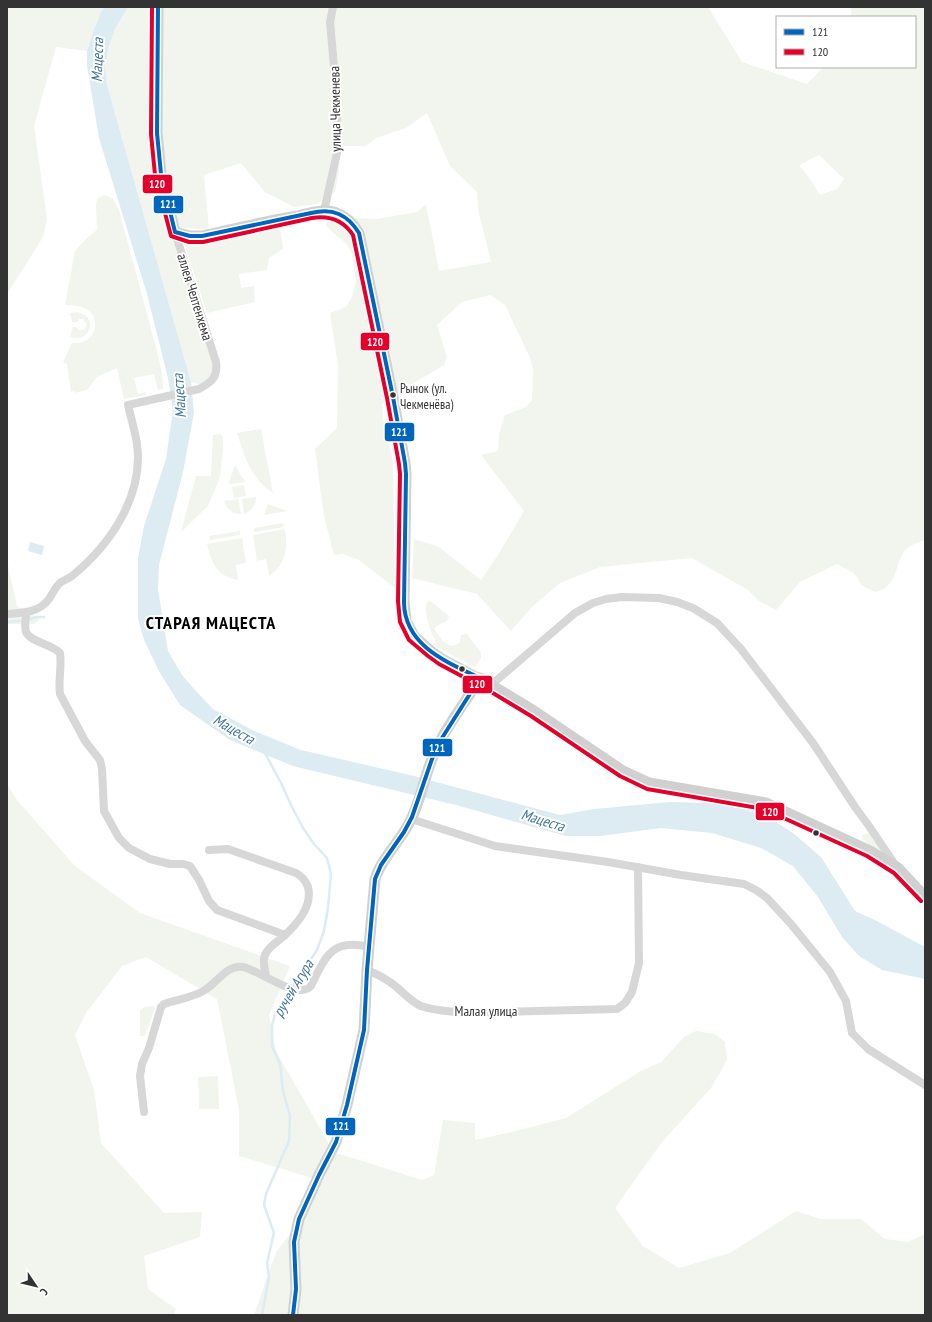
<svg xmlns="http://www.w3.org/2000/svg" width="932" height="1322" viewBox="0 0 932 1322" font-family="'PT Sans Narrow',sans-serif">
<rect width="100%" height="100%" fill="#fff"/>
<g fill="#f1f5ed" fill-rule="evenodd">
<path d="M7,7H105C95,19 92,37 87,51L56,47L34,126L47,219L43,237L7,294Z"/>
<path d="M128,7H708L742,62L807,84L824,67H915V17H851V7H925V540C918,542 907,546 903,553C894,569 897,587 875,592L861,585L858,578L853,573L837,564L800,582L776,610L759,601L748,590L692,558L600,567L560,583L533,606L511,631L477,594L412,578L414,539L439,547L481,580L498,555L524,511L481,455L498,451L499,434L505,415L526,407L532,400L533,372L531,360L505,305L490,295L462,302L437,325L447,357L444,365L411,385L382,404L383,420L393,462L395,588L359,560L343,554L334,555L324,516L315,449L337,428L338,365L330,313L346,307L351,299L356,283L352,254L347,244L331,231L326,225L328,220L332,217L377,219L417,212L426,204L439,271L491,262L478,210L477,192L450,166L427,113L406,128L376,138L366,146H344L339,153V172L335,192L317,204L294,207L265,192L241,163L204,175L209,230L174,227L213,362L212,375L202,385L191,382L107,85L105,66L109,46L115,29ZM819,155L844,179L837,189L820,195L810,179L799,165Z"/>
<path d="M105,195L113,199L119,210L158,355L162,374L163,389L158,390L154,374L134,378L138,394L146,392V395L124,399L117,368L97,377L87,390L75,393L74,391L71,392L67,364L63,362L72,343C77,343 83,343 87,340C99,332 97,313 84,308C78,305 71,306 65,305L75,251L87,238L97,230L96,205L97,199Z"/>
<polygon points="280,225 283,249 269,258 267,270 239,274 241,288 254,286 255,302 207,313 185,246 188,241"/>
<path d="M77,312C99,316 91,344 70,337L73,327H76L79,330H84L87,325L83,319H79L77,322H72L70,313Z"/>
<path d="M261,429L273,493C250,477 245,458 237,433Z"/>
<polygon points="220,434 223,437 223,448 220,477 208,506 181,532 196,476 211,476 213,435"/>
<path d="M235,466H236L241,476L246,482L229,484C229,481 234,467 235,466Z"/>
<polygon points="244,485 246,496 234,498 232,487"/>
<path d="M256,497C256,505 252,511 244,514L242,499Z"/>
<path d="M238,499L241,514C233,514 226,509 224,501Z"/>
<polygon points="268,504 287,511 264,515"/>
<polygon points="283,523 284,527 254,532 254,528"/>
<path d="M285,529C288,547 286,565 269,576L266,559L257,561L253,535Z"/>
<polygon points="240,531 240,535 210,540 209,536"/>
<path d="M242,538L246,563L236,565L238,580C217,576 212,564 207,544Z"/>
<polygon points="7,561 17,606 40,619 34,624 7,624"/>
<path d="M429,600L449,616L447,621L440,624L434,628C439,637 449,653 460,642L461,635L467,634L481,653V658L475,667L433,645L436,640C431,635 425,614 426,606C426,605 428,601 429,600Z"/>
<polygon points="7,784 17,800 75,866 140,913 290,966 269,1015 276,1051 329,1144 312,1178 239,1156 239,1110 217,999 146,957 122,966 86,1013 75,1035 94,1090 101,1143 164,1213 202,1212 200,1237 144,1256 148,1289 176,1309 174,1315 7,1315"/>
<polygon points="869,832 883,853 868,844 862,838 862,836"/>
<polygon points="153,1006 155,1008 146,1033 144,1036 140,1036 140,1010 144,1007"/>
<polygon points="696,1031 715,1034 725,1042 727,1060 711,1088 662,1142 615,1208 643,1246 679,1268 730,1253 796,1211 820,1219 861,1219 885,1239 908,1242 925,1234 925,1315 254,1315 276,1252 293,1230 337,1153 422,1180 434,1175 443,1120 475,1123 475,1140 507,1133 566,1118 641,1071 661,1062 684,1037"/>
<polygon points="218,1076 219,1109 199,1109 198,1077"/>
</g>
<g fill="#ddebf3">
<polygon points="105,7 128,7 115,29 109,46 105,66 107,85 191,382 194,413 183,472 159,565 158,589 168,651 182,675 195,690 213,709 254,731 301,750 414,776 560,815 594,809 670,802 712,803 739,807 770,818 793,833 821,857 855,911 875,920 925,947 925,979 882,970 859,956 842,937 818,897 793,866 761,848 712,833 661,828 600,836 566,836 456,805 293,766 230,740 180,705 160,673 144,640 138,618 138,558 144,526 166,459 173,410 168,378 147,294 99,138 87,66 87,51 94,29 101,12"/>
<polygon points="30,542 44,546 42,555 28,551"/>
</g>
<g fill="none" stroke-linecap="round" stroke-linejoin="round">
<g stroke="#ddebf3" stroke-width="2.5">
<polyline points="7,622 28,620 36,617 44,617"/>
<polyline points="262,1315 269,1277 267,1263 274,1233 264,1205 266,1194 289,1141 290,1116 283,1091 280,1064 272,1046 272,1025 276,1012 317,950 324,931 328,908 331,874 327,858 314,844 303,828 291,805 281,783 265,753"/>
</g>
<g stroke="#d7d7d7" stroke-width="8">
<polyline points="324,211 337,153 337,100 330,22 333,7"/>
<path d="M26,613C26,618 24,626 26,632C30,642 52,644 60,653C62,667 58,681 60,694L85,741L100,760L102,769L104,811L119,838L129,848L150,859L170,864H183L190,866L199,880L209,901L217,910L285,935"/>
<path d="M7,614C22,613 39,613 49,599C53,593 55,587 61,582C65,580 69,578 72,576C110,545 144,496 137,444C135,431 131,418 128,405L199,389C212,382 218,377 216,362L175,232"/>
<polyline points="491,685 575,613 593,603 606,599 622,597 659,598 677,602 693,608 717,623 741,649 813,743 855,807 869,826 896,866"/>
<polyline points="411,819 495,846 608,862 681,875 744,884 756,890 767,898 791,924 830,972 846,1001 852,1033 868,1049 925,1085"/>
<path d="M209,850L228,849L296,873C302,876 306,882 308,887C313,907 296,925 283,937C277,942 268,947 265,955C262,961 265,969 266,976"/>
<path d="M367,970C377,974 385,978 394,985C403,992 410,1001 421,1006C434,1011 450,1011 464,1013L617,1009L625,1003L632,992L639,963L638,867"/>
<path d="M144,1112L140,1076L142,1064L149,1048L161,1007L164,1004C177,999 193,998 205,990C217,983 227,964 243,967C259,970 298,1001 311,986C325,957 332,938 369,947"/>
</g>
<g stroke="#d0d0d0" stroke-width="11">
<path d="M158,7L157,133L161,174L175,232L190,236H202C234,229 266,221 298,216C309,213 322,209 334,212C346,216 353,223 359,233L393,397L405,463L406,474L404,601L406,621L414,636L432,652L442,659L491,685L534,711L623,771L649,783L766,803L870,851L898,868L925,897"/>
<path d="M293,1315L296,1289L294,1242L299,1219L319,1175L336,1142L347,1105L364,1030L367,970L375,879C381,859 398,844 408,825C420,805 423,781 432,759C443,730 464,705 480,678"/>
</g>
<defs>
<path id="bus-1" d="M158,7L157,133L161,174L175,232L190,236H202L311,213C333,208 347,214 359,233L393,397L405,463L406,474L404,603C405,646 447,662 480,678L442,738L432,759L412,817L404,832L381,865L375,879L367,970L364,1030L347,1105L336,1142L319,1175L299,1219L294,1242L296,1289L293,1315"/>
<path id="bus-2" d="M152,7L151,134L155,175L171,236L189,242H203L312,218C330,215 343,220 353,235L387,398L399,464L400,474L398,601L400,622L409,640L428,656L439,664L488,690L531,716L620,776L647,789L764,809L867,856L894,873L921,901"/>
</defs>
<use href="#bus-1" stroke="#fff" stroke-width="7"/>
<use href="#bus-2" stroke="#fff" stroke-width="7"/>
<use href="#bus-1" stroke="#0065bd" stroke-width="4"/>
<use href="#bus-2" stroke="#e4002b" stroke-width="4"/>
</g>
<g fill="#333" stroke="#fff" stroke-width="1.5">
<circle cx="393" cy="395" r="3.5"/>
<circle cx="462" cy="669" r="3.5"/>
<circle cx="816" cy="833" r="3.5"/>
</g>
<g text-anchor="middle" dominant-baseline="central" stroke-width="4" stroke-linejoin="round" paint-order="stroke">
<g font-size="13" fill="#333" stroke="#fff" text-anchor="start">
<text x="400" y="388">Рынок (ул.<tspan x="400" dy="16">Чекменёва)</tspan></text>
</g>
<g font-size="14" fill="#333" stroke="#fff">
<text transform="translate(335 109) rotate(-91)">улица Чекменева</text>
<text transform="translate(195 297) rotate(73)">аллея Челтенхема</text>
<text x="486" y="1011">Малая улица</text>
</g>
<g font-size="15" font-style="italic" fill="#3f7597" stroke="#fff">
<text transform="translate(97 60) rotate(-88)">Мацеста</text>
<text transform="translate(179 396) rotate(-94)">Мацеста</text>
<text transform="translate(234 729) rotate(30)">Мацеста</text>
<text transform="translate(543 820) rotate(17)">Мацеста</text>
<text transform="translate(293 988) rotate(-59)">ручей Агура</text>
</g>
<g font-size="18" font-weight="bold" letter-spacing="1" fill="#000" stroke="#fff">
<text x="211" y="622">СТАРАЯ МАЦЕСТА</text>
</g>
</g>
<g stroke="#fff" stroke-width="1.5">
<rect x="142" y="174" width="31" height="20" rx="4" fill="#e4002b"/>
<rect x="153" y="195" width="31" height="19" rx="4" fill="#0065bd"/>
<rect x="360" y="332" width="30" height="19" rx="4" fill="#e4002b"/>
<rect x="384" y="422" width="31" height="20" rx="4" fill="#0065bd"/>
<rect x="462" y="675" width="31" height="19" rx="4" fill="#e4002b"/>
<rect x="422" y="738" width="31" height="19" rx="4" fill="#0065bd"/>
<rect x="755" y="802" width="30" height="19" rx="4" fill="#e4002b"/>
<rect x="325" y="1117" width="31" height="19" rx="4" fill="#0065bd"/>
</g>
<g font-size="11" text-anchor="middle" font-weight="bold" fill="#fff">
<text x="157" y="188">120</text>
<text x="168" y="208">121</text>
<text x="375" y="346">120</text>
<text x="399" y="436">121</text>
<text x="477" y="688">120</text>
<text x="437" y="752">121</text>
<text x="770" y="816">120</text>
<text x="341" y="1130">121</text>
</g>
<rect width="932" height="1322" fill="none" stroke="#333333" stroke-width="16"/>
<rect x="776" y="16" width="140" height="52" fill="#ffffff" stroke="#adadad"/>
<rect x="784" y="29" width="20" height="6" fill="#0065bd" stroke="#adadad"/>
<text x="812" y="36" font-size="12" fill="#333333">121</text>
<rect x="784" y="49" width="20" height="6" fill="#e4002b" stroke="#adadad"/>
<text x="812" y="56" font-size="12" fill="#333333">120</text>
<g transform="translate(36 1286) rotate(125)" stroke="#ffffff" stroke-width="3" paint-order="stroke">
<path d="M0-3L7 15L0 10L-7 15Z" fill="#333333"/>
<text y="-6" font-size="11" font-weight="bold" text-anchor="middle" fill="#333333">С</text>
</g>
</svg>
